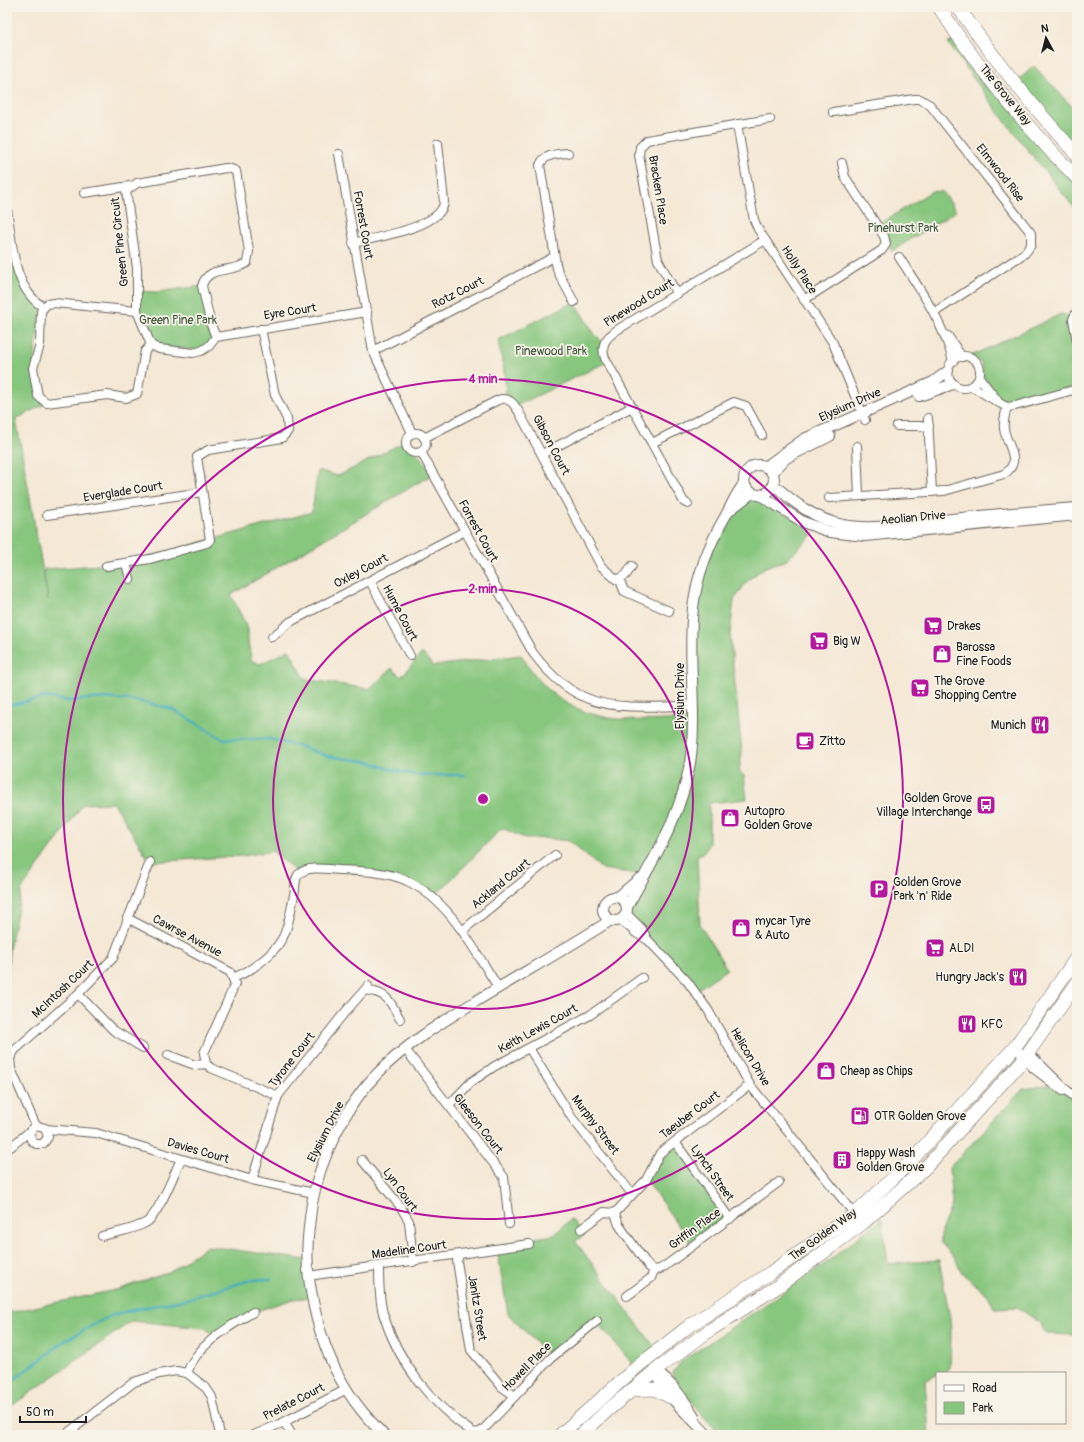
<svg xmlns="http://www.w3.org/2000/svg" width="1084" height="1442" viewBox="0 0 1084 1442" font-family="Pangolin,sans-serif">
<rect width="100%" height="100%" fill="#f7f3e8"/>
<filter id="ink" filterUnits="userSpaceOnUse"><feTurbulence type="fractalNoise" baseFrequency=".025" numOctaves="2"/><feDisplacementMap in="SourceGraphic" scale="8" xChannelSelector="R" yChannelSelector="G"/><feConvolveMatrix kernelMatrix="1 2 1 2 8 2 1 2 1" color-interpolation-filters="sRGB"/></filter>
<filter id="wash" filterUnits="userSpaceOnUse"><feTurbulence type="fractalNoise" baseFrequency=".012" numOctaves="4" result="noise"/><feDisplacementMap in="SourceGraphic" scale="16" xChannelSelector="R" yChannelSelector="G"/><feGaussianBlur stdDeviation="0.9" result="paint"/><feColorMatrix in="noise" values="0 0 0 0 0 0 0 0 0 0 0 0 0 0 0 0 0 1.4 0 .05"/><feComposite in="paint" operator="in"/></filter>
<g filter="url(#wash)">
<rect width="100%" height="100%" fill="#f5e8d5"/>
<g fill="#86c67d" stroke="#51714c">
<polygon points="961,39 1077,178 1077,211 1007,124 948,43"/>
<polygon points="1034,66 1077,112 1077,153 1015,83"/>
<polygon points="932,191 943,192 956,211 892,251 878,225"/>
<path d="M7,210L19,277L41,311L33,368L47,403L16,419L48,600L43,572L45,569L126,563L312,512L318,470L338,476L406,441L407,448L417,453L433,474L231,595L248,629V642L252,661L260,664L289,650L305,679L369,689L392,668L401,677L422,653L433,666L521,655C527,664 533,674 541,682C581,727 638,721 693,719L695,594L727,513L749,491L811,525L812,535L787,560L765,567L748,580L734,600L730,635L742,753L739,771L744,776L747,799L709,803V843L704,853L697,855L700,925L727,969L695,991L626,913L644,875L602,869L569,841L544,838L526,839L502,828L433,898L406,880L334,870L299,874L272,851L242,856L150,862L114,803L83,804L22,889L9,950L7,985Z"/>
<polygon points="202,286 216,337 201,351 151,345 141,323 137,291 156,292"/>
<polygon points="574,302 594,333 604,343 607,362 516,406 506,399 505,377 498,340"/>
<polygon points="1061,314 1071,316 1070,321 1077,358 1076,386 1020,402 1002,400 983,376 982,364 975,358 971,356"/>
<polygon points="1053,1085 1077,1100 1077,1335 1045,1334 1041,1323 1017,1307 994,1308 988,1295 962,1273 955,1258 941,1243 941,1231 952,1204 949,1168 1023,1089"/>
<polygon points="675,1142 730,1219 693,1246 646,1180 660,1153"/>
<polygon points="882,1218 888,1264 939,1260 950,1318 951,1332 950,1368 925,1381 929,1435 721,1435 703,1416 673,1377 673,1372 681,1362 826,1263"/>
<polygon points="571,1219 585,1235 575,1241 657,1350 636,1368 596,1321 551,1358 508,1314 497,1249 512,1247 512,1242 554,1235"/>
<polygon points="207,1246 307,1260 312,1297 294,1299 253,1312 215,1336 205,1328 132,1321 7,1409 7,1313 120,1289 169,1272"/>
</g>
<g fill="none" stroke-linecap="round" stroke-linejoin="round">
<g stroke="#3fadbd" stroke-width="2.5">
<polyline points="7,706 46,697 68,701 104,698 138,701 172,709 223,739 270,739 305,748 327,756 370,762 393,770 417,775 465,775"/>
<polyline points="7,1385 66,1340 112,1315 137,1309 183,1300 251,1280 271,1279"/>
</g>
</g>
</g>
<g filter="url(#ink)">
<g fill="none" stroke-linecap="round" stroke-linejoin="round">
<defs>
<g id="minor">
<polyline points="833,112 914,99 920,99 930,105 1031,233 1031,245 1025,253 935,312"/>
<polyline points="737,124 754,220 758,229 833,343 865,420"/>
<path d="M568,153C558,154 544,154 540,165L556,264L558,272L574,302"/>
<polyline points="339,154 373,351 412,433"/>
<path d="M226,168L231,169L236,171L249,251L247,263C233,273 207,265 202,286L211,325L216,337L209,346L201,351L193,353L159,349L151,345L137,311V268L126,191L137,183Z"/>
<polyline points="84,193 130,186"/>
<path d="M7,210C13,244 12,287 43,307"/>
<path d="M353,243C374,238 443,227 444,202L438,143"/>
<path d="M899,257C921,291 943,322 953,361"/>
<polyline points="677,294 658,260 639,155 640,147 647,140 770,119"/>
<polyline points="804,300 882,250 886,244 884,236 845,177 842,163"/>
<polyline points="137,311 54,303 47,304 41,311 40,345 33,368 38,396 47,403 107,395 126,398 137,394 138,389 145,351 151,345"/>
<polyline points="1077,311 1073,319 1077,341"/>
<polyline points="948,336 962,357"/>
<polyline points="216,337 367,312"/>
<polyline points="373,351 554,257"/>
<circle cx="964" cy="372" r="16"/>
<polyline points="979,377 997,400"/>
<polyline points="971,386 1001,404 1007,407 1015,406 1077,389"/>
<polyline points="928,418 932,492"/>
<polyline points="897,426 929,426"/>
<circle cx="416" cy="443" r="10"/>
<path d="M424,438L498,400C509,396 514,404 519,412L601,566L617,580L626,575L632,566"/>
<polyline points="652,443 734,402 746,406 762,435"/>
<polyline points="857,446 859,496"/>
<path d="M421,452L533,653C581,717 622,706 693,706"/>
<polyline points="542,454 632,407"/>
<path d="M829,498L944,491L1004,474C1023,462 1007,446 1004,429C1003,421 1005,414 1007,407"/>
<path d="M688,504L684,502L605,358C600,344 606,338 617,330L765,240"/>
<polyline points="47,515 202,492"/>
<polyline points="126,563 130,579"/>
<polyline points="106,566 150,559 207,543 210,540 197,457 208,450 282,438 288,431 287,419 275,395 261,329"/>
<polyline points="620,580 624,591 669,611"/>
<polyline points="370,581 410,656"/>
<polyline points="272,637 290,622 465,531"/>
<polyline points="626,913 642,929 647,939 687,981 708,1010 750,1085 857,1217"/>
<polyline points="127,918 230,972 235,984 204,1053 206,1064 211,1068 278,1096"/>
<polyline points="621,920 636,933 646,939"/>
<polyline points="462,931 555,855"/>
<path d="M233,978C251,971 272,956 282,939C289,927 291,909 294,895C296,889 294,881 298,875C307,865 327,869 339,870C361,871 386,871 407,881C450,900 474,950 498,987"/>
<path d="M365,990C388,993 389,1000 400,1019"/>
<polyline points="78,994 113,1030 143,1048"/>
<polyline points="1015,1047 1033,1068 1063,1091"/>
<polyline points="529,1048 572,1118 632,1194"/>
<polyline points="405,1049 504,1177 509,1224"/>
<polyline points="1025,1052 1035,1059 1077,1100"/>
<polyline points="168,1055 195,1065 206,1064"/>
<polyline points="449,1105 471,1082 495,1066 590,1015 642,978"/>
<polyline points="36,1126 11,1069 10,1058 15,1050 78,994 113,958 150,862"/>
<polyline points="46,1129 96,1133 252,1180 314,1193"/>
<polyline points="675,1142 730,1219"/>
<polyline points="7,1150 36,1126 45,1128 48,1137 43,1144 36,1144 31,1140 30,1132"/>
<polyline points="362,1160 400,1206 409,1221 413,1262"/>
<polyline points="252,1180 278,1096 341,1017 368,986"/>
<polyline points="581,1229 604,1212 615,1213"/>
<path d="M102,1236C117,1232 134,1230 147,1222C159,1213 174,1174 181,1159"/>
<polyline points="459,1255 457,1261 471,1350 502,1387 515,1396"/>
<path d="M379,1267C379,1282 379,1298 383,1313C397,1361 431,1404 472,1432L477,1433L482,1431L551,1358L597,1321"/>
<polyline points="654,1270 649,1267 619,1225 615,1213 646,1180 660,1153 750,1085"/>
<polyline points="654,1270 660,1269 665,1266 779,1182"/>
<polyline points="308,1276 529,1244"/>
<polyline points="627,1296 651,1278 654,1270"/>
<path d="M187,1373C197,1344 229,1327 253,1312"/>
<polyline points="284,1422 292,1435"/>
<polyline points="65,1435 134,1382 159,1374 176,1371 187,1373 206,1388 212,1397 220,1435"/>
<polyline points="254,1435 284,1422 345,1390"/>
</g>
<g id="tertiary">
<polyline points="919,396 953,384"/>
<circle cx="759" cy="480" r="15"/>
<polyline points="765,467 804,439 933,382 948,371"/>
<polyline points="772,473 786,458 830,436"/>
<path d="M773,484C794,503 815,519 843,525C875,531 911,523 943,520C988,515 1032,511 1077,508"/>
<polyline points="760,495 803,522 830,532 865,536 1077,515"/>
<polyline points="731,509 752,493"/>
<circle cx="615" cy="909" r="12"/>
<polyline points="618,897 639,879"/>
<path d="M627,907C653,860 681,817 690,763C698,712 687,660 693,608C697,574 709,544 726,515C732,504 736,493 744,484"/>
<path d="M655,1371C666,1398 688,1413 707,1435"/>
<path d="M655,1371C672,1383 683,1398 694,1416"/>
<path d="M384,1435C340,1393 319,1344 310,1285C305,1257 308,1231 312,1203C320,1159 345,1106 377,1074C405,1045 439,1024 473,1003C519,975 566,949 611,920"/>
</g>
<g id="primary">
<path d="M939,7C978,68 1026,127 1077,178"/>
<path d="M958,7C994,59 1034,108 1077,155"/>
<polyline points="1028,1053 1077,983"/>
<polyline points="632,1390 654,1389 670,1397"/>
<polyline points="560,1435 638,1366 689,1326 770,1273 855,1214 907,1165 1015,1047 1077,957"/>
<polyline points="581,1435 609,1409 655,1371 710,1330 777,1287 863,1223 926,1167 1024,1059"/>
</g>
<polyline id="trunk" points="1024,1059 1028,1053"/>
</defs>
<use href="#minor" stroke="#68635d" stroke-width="10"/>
<use href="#tertiary" stroke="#68635d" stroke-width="12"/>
<use href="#primary" stroke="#68635d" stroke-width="14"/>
<use href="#trunk" stroke="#68635d" stroke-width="14"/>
<use href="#minor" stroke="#fff" stroke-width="8"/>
<use href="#tertiary" stroke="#fff" stroke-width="10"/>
<use href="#primary" stroke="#fff" stroke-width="13"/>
<use href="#trunk" stroke="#fff" stroke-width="13"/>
</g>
</g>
<g fill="none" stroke="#b5179e" stroke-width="2">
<circle cx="483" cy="799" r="210"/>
<circle cx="483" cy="799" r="420"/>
</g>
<defs>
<symbol id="supermarket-square" viewBox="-11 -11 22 22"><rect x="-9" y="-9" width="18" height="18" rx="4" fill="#b5179e" stroke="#f7f3e8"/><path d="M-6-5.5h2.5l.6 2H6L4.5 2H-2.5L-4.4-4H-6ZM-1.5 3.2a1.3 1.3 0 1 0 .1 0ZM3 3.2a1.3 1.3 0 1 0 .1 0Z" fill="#fff"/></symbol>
<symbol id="shop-square" viewBox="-11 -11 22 22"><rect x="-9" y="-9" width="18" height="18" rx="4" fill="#b5179e" stroke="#f7f3e8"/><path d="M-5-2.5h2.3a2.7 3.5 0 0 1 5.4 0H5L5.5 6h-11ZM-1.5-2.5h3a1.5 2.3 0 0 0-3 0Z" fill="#fff"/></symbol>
<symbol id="restaurant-square" viewBox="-11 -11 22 22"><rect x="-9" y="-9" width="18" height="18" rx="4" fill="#b5179e" stroke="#f7f3e8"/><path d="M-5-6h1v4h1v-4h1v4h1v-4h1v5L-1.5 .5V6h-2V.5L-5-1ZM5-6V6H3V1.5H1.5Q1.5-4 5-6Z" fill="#fff"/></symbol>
<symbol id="cafe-square" viewBox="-11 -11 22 22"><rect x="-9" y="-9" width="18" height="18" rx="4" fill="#b5179e" stroke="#f7f3e8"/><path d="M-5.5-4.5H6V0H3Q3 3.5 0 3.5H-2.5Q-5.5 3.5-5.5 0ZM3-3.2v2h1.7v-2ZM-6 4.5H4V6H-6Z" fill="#fff"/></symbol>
<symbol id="bus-square" viewBox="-11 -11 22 22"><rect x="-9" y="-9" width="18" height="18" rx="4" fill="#b5179e" stroke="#f7f3e8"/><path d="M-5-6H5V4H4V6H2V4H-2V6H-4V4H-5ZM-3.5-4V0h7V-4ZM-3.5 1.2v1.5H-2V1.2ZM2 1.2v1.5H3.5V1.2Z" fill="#fff"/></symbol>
<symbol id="parking-square" viewBox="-11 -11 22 22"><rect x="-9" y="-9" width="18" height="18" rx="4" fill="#b5179e" stroke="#f7f3e8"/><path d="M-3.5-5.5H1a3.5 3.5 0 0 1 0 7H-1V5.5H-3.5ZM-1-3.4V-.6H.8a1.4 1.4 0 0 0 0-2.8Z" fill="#fff"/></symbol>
<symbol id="fuel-square" viewBox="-11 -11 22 22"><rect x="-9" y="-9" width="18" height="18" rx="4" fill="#b5179e" stroke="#f7f3e8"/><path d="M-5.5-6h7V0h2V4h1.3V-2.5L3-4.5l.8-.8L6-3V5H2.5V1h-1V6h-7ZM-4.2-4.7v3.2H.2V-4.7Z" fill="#fff"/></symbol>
<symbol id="building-square" viewBox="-11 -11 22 22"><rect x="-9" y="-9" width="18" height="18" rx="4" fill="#b5179e" stroke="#f7f3e8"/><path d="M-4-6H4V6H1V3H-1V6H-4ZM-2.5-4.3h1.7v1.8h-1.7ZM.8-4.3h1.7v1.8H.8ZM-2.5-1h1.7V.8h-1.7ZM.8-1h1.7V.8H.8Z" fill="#fff"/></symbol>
</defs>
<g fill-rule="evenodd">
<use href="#supermarket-square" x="922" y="615" width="22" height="22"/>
<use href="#supermarket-square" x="808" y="630" width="22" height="22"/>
<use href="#shop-square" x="931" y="643" width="22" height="22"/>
<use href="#supermarket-square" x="909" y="677" width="22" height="22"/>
<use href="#restaurant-square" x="1029" y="714" width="22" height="22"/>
<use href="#cafe-square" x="794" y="730" width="22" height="22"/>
<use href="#bus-square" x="975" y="794" width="22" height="22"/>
<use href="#shop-square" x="719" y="807" width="22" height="22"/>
<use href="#parking-square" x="868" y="878" width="22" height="22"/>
<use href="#shop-square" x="730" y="917" width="22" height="22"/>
<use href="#supermarket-square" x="924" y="937" width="22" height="22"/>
<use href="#restaurant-square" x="1007" y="966" width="22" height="22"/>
<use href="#restaurant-square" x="956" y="1013" width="22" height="22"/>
<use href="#shop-square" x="815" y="1060" width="22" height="22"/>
<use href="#fuel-square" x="849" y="1105" width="22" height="22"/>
<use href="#building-square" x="831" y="1149" width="22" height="22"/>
</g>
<g text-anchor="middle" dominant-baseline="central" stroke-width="3.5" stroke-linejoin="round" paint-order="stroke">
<g font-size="12" fill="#1c1c1c" stroke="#f7f3e8">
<text transform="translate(1005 95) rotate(51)">The Grove Way</text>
<text transform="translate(1000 173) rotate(52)">Elmwood Rise</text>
<text transform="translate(658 190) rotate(81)">Bracken Place</text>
<text transform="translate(363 225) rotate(80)">Forrest Court</text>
<text transform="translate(120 242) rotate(-96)">Green Pine Circuit</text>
<text transform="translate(799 270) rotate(57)">Holly Place</text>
<text transform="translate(458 293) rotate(-27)">Rotz Court</text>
<text transform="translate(639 303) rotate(-32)">Pinewood Court</text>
<text transform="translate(290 312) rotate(-9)">Eyre Court</text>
<text transform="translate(850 405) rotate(-24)">Elysium Drive</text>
<text transform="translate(551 445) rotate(62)">Gibson Court</text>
<text transform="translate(123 492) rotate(-9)">Everglade Court</text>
<text transform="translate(913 518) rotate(-5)">Aeolian Drive</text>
<text transform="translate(478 531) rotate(61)">Forrest Court</text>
<text transform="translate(361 571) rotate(-28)">Oxley Court</text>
<text transform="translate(400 613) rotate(62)">Hume Court</text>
<text transform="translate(680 696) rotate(-90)">Elysium Drive</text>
<text transform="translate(501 884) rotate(-39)">Ackland Court</text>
<text transform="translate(187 936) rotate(28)">Cawrse Avenue</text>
<text transform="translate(63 989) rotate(-43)">McIntosh Court</text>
<text transform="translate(538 1029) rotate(-29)">Keith Lewis Court</text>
<text transform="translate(750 1057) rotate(59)">Helicon Drive</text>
<text transform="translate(292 1060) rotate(-52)">Tyrone Court</text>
<text transform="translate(690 1115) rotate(-37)">Taeuber Court</text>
<text transform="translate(478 1124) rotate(52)">Gleeson Court</text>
<text transform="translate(595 1125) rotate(53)">Murphy Street</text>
<text transform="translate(326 1132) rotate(-63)">Elysium Drive</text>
<text transform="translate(198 1151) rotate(16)">Davies Court</text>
<text transform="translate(712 1173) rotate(55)">Lynch Street</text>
<text transform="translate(400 1190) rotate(54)">Lyn Court</text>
<text transform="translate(695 1229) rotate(-36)">Griffin Place</text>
<text transform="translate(823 1235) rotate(-36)">The Golden Way</text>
<text transform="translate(409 1250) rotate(-8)">Madeline Court</text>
<text transform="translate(477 1308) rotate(81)">Janitz Street</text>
<text transform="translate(527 1367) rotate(-45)">Howell Place</text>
<text transform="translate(294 1402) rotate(-27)">Prelate Court</text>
</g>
<g font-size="12" fill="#41583e" stroke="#f7f3e8">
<text x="903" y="228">Pinehurst Park</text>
<text x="178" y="320">Green Pine Park</text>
<text x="551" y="351">Pinewood Park</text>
</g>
<g font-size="12" fill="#1c1c1c" stroke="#f7f3e8" text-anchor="start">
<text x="947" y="626">Drakes</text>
<text x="833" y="641">Big W</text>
<text x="956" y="647">Barossa<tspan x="956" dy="14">Fine Foods</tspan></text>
<text x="934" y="681">The Grove<tspan x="934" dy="14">Shopping Centre</tspan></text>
<text x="1026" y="725" text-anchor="end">Munich</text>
<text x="819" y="741">Zitto</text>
<text x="972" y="798" text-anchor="end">Golden Grove<tspan x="972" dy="14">Village Interchange</tspan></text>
<text x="744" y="811">Autopro<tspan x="744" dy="14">Golden Grove</tspan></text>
<text x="893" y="882">Golden Grove<tspan x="893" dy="14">Park 'n' Ride</tspan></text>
<text x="755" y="921">mycar Tyre<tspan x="755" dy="14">&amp; Auto</tspan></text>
<text x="949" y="948">ALDI</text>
<text x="1004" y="977" text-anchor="end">Hungry Jack's</text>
<text x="981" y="1024">KFC</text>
<text x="840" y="1071">Cheap as Chips</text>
<text x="874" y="1116">OTR Golden Grove</text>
<text x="856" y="1153">Happy Wash<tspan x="856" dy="14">Golden Grove</tspan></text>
</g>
</g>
<circle cx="483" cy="799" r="6" fill="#b5179e" stroke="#f7f3e8" stroke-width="2"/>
<g font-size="12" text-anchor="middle" font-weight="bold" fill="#b5179e" stroke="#f7f3e8" stroke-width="3.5" stroke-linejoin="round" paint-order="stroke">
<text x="483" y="383">4 min</text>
<text x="483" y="593">2 min</text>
</g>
<rect width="1084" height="1442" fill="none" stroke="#f7f3e8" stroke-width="24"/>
<rect x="936" y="1372" width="130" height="52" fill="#f7f3e8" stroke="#9f9d96"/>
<rect x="944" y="1385" width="20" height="6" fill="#ffffff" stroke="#9f9d96"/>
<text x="972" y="1392" font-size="12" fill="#1c1c1c">Road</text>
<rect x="944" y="1402" width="20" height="12" fill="#86c67d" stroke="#9f9d96"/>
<text x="972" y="1412" font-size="12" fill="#1c1c1c">Park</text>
<g transform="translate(1046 38) rotate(353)" stroke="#f7f3e8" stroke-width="3" paint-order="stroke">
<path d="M0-3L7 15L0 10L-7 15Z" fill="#1c1c1c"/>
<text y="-6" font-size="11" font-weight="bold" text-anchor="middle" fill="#1c1c1c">N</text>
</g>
<path d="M20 1416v6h66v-6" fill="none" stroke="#1c1c1c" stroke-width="2"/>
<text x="26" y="1416" font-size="12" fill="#1c1c1c" stroke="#f7f3e8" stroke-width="3" paint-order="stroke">50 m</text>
</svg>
